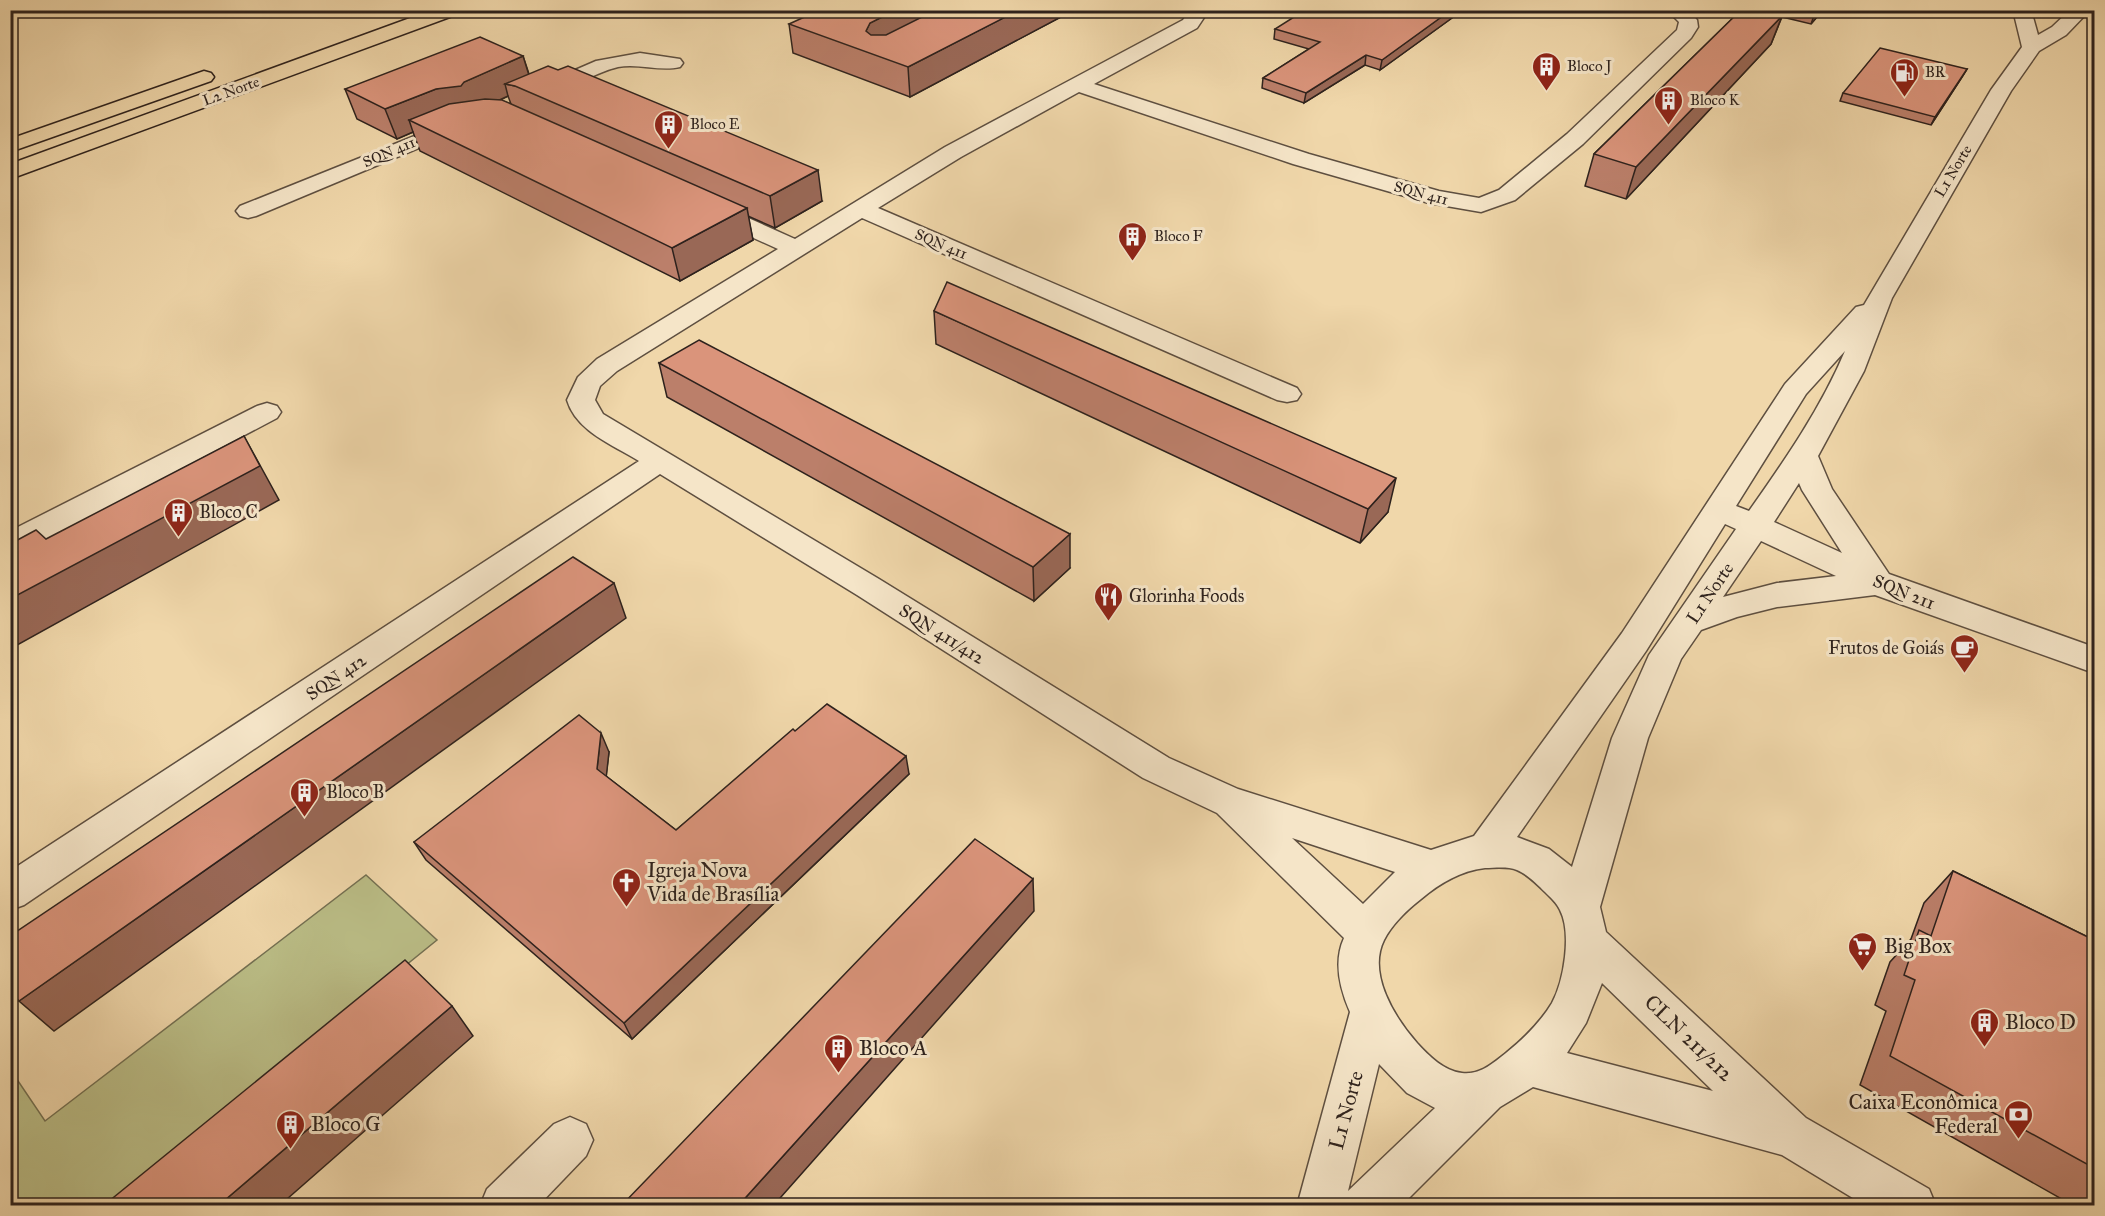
<svg xmlns="http://www.w3.org/2000/svg" width="2105" height="1216" viewBox="0 0 2105 1216" font-family="'IM FELL Great Primer',serif">
<rect width="100%" height="100%" fill="#f0d7aa"/>
<filter id="stains"><feTurbulence type="fractalNoise" baseFrequency=".00333" numOctaves="4"/><feColorMatrix values="0 0 0 0 .2 0 0 0 0 .09 0 0 0 0 .02 0 0 0 .5 -.17"/></filter>
<radialGradient id="worn" r=".72"><stop offset=".6" stop-color="#630" stop-opacity="0"/><stop offset="1" stop-color="#630" stop-opacity=".3"/></radialGradient>
<polygon fill="#bbbe87" stroke="#747052" stroke-width="1.5" points="366,875 437,940 110,1205 11,1205 10,1069 45,1121"/>
<g fill="none" stroke-linecap="round" stroke-linejoin="round">
<defs>
<g id="minor">
<path d="M611,10C606,17 602,17 594,15L592,11Z"/>
<path d="M1190,10H1209L1197,28L1094,84L1309,154L1439,191L1479,198L1499,190L1567,134L1677,30L1679,22L1667,10H1688L1697,20L1698,27L1691,38L1583,144L1515,200L1481,212L1429,203L1293,164L1079,92L961,157L878,208L1297,388L1301,394L1297,400L1287,402L1277,400L862,218L617,371L600,386L595,400L603,414L879,579L1169,758L1238,789L1431,850L1474,836L1622,633L1785,384L1856,307L1864,305L1991,90L2022,47L2013,10H2031L2038,35L2052,27L2070,10H2090L2066,35L2039,51L2011,91L1892,298L1864,371L1818,456L1832,489L1889,574L2094,647V673L1875,595L1777,607L1737,617L1701,630L1681,659L1648,738L1600,907L1606,932L1806,1118L1929,1189L1936,1206H1866L1782,1155L1533,1087L1500,1107L1401,1206H1297L1350,1012C1340,989 1333,962 1344,938L1217,813L1143,778L857,595L660,474L24,905L10,910V871L639,461C613,445 576,431 567,400L578,377L597,359L778,249L701,214L697,209L701,204L709,202L717,204L795,239L945,147L1183,20ZM1845,351C1821,408 1785,460 1749,511L1736,506L1806,394ZM1799,483L1802,490L1842,553L1774,522ZM1725,524L1736,529L1649,655L1612,738L1572,867L1549,849L1517,837L1646,651ZM1761,541L1836,576L1777,583L1723,597ZM1292,838L1395,872L1363,904ZM1485,868C1495,868 1507,866 1517,870C1527,874 1538,885 1545,892C1550,897 1557,903 1560,910C1572,933 1564,981 1552,1003C1540,1023 1523,1039 1506,1053C1492,1064 1480,1075 1462,1073C1444,1071 1429,1056 1417,1043C1395,1018 1367,974 1384,940C1392,924 1407,910 1421,899C1440,883 1460,871 1485,868ZM1602,983L1713,1091L1567,1053L1586,1023ZM1379,1064L1407,1093L1435,1108L1348,1191Z"/>
<path d="M640,53L680,59L683,63L680,67C660,72 639,63 618,67C592,73 569,91 543,97L536,95L533,91L536,87L596,61Z"/>
<polygon points="457,119 464,121 468,125 464,129 256,216 248,218 240,216 236,211 240,206"/>
<polygon points="267,403 277,406 281,412 277,418 21,553 10,556 10,531 257,406"/>
<polygon points="570,1117 586,1124 593,1140 586,1156 538,1206 480,1206 487,1189 554,1124"/>
</g>
<g id="major">
<polygon points="432,10 460,10 458,14 10,179 10,164"/>
<polygon points="204,71 211,73 214,77 211,81 10,152 10,139"/>
</g>
</defs>
<use href="#minor" stroke="#5e4f40" stroke-width="3"/>
<use href="#major" stroke="#2e221d" stroke-width="3"/>
<use href="#minor" fill="#f5e5c8" fill-rule="evenodd"/>
<use href="#major" fill="#f0d7aa" fill-rule="evenodd"/>
</g>
<g fill="#bb7f6a" stroke="#2e221d" stroke-width="1.5" fill-rule="evenodd">
<polygon points="1074,10 910,97 793,53 789,24"/>
<polygon points="1463,10 1380,70 1365,65 1304,103 1262,88 1263,78 1309,49 1274,39 1275,29"/>
<polygon points="1741,10 1823,10 1811,24 1782,17 1771,44 1626,199 1585,186 1594,154"/>
<path d="M523,56L529,74L822,201L775,228L748,216L753,240L680,281L420,151L413,132L397,139L357,119L345,89ZM508,96L511,104L500,100Z"/>
<polygon points="1967,69 1962,77 1931,125 1840,101 1843,93"/>
<polygon points="934,311 1388,512 1360,543 936,344"/>
<polygon points="659,363 1070,568 1034,601 667,397"/>
<polygon points="795,731 909,774 632,1039 426,860 414,842 609,752 606,776 676,830"/>
<polygon points="1953,871 2094,940 2094,1206 2074,1206 1860,1085 1886,1011 1875,1005 1890,962 1911,939 1924,903"/>
</g>
<g fill="#996856" stroke="#2e221d" stroke-width="1.5">
<polygon points="896,10 954,10 873,52 866,31 870,23"/>
<polygon points="1019,10 1074,10 910,97 908,67"/>
<polygon points="1451,10 1463,10 1380,70 1382,60"/>
<polygon points="1816,10 1823,10 1811,24"/>
<polygon points="1782,16 1771,44 1626,199 1636,167"/>
<polygon points="1366,55 1365,65 1304,103 1306,93"/>
<polygon points="523,56 532,85 515,86 505,84 508,96 474,112 409,120 413,132 397,139 385,109 436,89 464,82"/>
<polygon points="1967,69 1962,77 1931,125 1935,117"/>
<polygon points="818,170 822,201 775,228 770,196"/>
<polygon points="747,208 753,240 680,281 672,248"/>
<polygon points="244,436 279,500 10,649 10,599"/>
<polygon points="1396,478 1388,512 1360,543 1368,509"/>
<polygon points="1070,534 1070,568 1034,601 1033,567"/>
<polygon points="614,583 626,618 54,1031 19,1001"/>
<polygon points="601,733 609,752 605,788 597,769"/>
<polygon points="906,756 909,774 632,1039 624,1023"/>
<polygon points="1033,879 1034,911 773,1206 738,1206"/>
<polygon points="452,1006 473,1036 279,1206 218,1206"/>
</g>
<g fill="#da947b" stroke="#2e221d" stroke-width="1.5">
<polygon points="820,10 896,10 870,23 866,31 871,35 886,35 936,10 1019,10 908,67 789,24"/>
<polygon points="1305,10 1451,10 1382,60 1366,55 1306,93 1263,78 1320,42 1275,29"/>
<polygon points="1741,10 1777,10 1782,16 1636,167 1594,154"/>
<polygon points="480,37 523,56 464,82 461,86 436,89 385,109 345,89"/>
<polygon points="1880,48 1967,69 1935,117 1843,93"/>
<polygon points="548,66 558,70 568,66 818,170 770,196 515,86 505,84"/>
<polygon points="485,99 502,100 747,208 672,248 409,120 449,104"/>
<polygon points="947,282 1396,478 1368,509 934,311"/>
<polygon points="699,340 1070,534 1033,567 659,363"/>
<polygon points="244,436 260,466 10,599 10,544 36,530 46,539"/>
<polygon points="573,557 614,583 19,1001 10,991 10,936"/>
<polygon points="827,704 906,756 624,1023 414,842 579,715 601,733 597,769 676,830 793,729 795,731"/>
<polygon points="975,839 1033,879 738,1206 621,1206"/>
<polygon points="1953,871 2094,940 2094,1168 1890,1056 1915,980 1904,975 1919,930 1931,936"/>
<polygon points="405,960 452,1006 218,1206 103,1206"/>
</g>
<defs>
<symbol id="building-pin" viewBox="-11 -11 22 30"><path d="M0 17L-7.5 6A9.5 9.5 0 1 1 7.5 6Z" fill="#8f2418" stroke="#f5e5c8"/><path d="M-4-6H4V6H1V3H-1V6H-4ZM-2.5-4.3h1.7v1.8h-1.7ZM.8-4.3h1.7v1.8H.8ZM-2.5-1h1.7V.8h-1.7ZM.8-1h1.7V.8H.8Z" fill="#fff"/></symbol>
<symbol id="fuel-pin" viewBox="-11 -11 22 30"><path d="M0 17L-7.5 6A9.5 9.5 0 1 1 7.5 6Z" fill="#8f2418" stroke="#f5e5c8"/><path d="M-5.5-6h7V0h2V4h1.3V-2.5L3-4.5l.8-.8L6-3V5H2.5V1h-1V6h-7ZM-4.2-4.7v3.2H.2V-4.7Z" fill="#fff"/></symbol>
<symbol id="restaurant-pin" viewBox="-11 -11 22 30"><path d="M0 17L-7.5 6A9.5 9.5 0 1 1 7.5 6Z" fill="#8f2418" stroke="#f5e5c8"/><path d="M-5-6h1v4h1v-4h1v4h1v-4h1v5L-1.5 .5V6h-2V.5L-5-1ZM5-6V6H3V1.5H1.5Q1.5-4 5-6Z" fill="#fff"/></symbol>
<symbol id="cafe-pin" viewBox="-11 -11 22 30"><path d="M0 17L-7.5 6A9.5 9.5 0 1 1 7.5 6Z" fill="#8f2418" stroke="#f5e5c8"/><path d="M-5.5-4.5H6V0H3Q3 3.5 0 3.5H-2.5Q-5.5 3.5-5.5 0ZM3-3.2v2h1.7v-2ZM-6 4.5H4V6H-6Z" fill="#fff"/></symbol>
<symbol id="church-pin" viewBox="-11 -11 22 30"><path d="M0 17L-7.5 6A9.5 9.5 0 1 1 7.5 6Z" fill="#8f2418" stroke="#f5e5c8"/><path d="M-1.2-6h2.4v3.5h3.3v2.4h-3.3V6h-2.4V-.1h-3.3v-2.4h3.3Z" fill="#fff"/></symbol>
<symbol id="supermarket-pin" viewBox="-11 -11 22 30"><path d="M0 17L-7.5 6A9.5 9.5 0 1 1 7.5 6Z" fill="#8f2418" stroke="#f5e5c8"/><path d="M-6-5.5h2.5l.6 2H6L4.5 2H-2.5L-4.4-4H-6ZM-1.5 3.2a1.3 1.3 0 1 0 .1 0ZM3 3.2a1.3 1.3 0 1 0 .1 0Z" fill="#fff"/></symbol>
<symbol id="bank-pin" viewBox="-11 -11 22 30"><path d="M0 17L-7.5 6A9.5 9.5 0 1 1 7.5 6Z" fill="#8f2418" stroke="#f5e5c8"/><path d="M-6-4H6V4H-6ZM0-2.3a2.3 2.3 0 1 0 0 4.6a2.3 2.3 0 1 0 0-4.6Z" fill="#fff"/></symbol>
</defs>
<g fill-rule="evenodd">
<use href="#building-pin" x="1530" y="50" width="33" height="45"/>
<use href="#fuel-pin" x="1888" y="56" width="33" height="45"/>
<use href="#building-pin" x="1652" y="84" width="33" height="45"/>
<use href="#building-pin" x="652" y="108" width="33" height="45"/>
<use href="#building-pin" x="1116" y="220" width="33" height="45"/>
<use href="#building-pin" x="162" y="496" width="33" height="45"/>
<use href="#restaurant-pin" x="1092" y="580" width="33" height="45"/>
<use href="#cafe-pin" x="1948" y="632" width="33" height="45"/>
<use href="#building-pin" x="288" y="776" width="33" height="45"/>
<use href="#church-pin" x="610" y="866" width="33" height="45"/>
<use href="#supermarket-pin" x="1846" y="930" width="33" height="45"/>
<use href="#building-pin" x="1968" y="1006" width="33" height="45"/>
<use href="#building-pin" x="822" y="1032" width="33" height="45"/>
<use href="#bank-pin" x="2002" y="1098" width="33" height="45"/>
<use href="#building-pin" x="274" y="1108" width="33" height="45"/>
</g>
<g text-anchor="middle" dominant-baseline="central" stroke-width="6" stroke-linejoin="round" paint-order="stroke">
<g font-size="15" fill="#2e221d" stroke="#f5e5c8" text-anchor="start">
<text x="1567" y="66">Bloco J</text>
<text x="1925" y="72">BR</text>
<text x="1690" y="100">Bloco K</text>
<text x="690" y="124">Bloco E</text>
<text x="1154" y="236">Bloco F</text>
</g>
<g font-size="15" fill="#2e221d" stroke="#f5e5c8">
<text transform="translate(231 91) rotate(-20)">L2 Norte</text>
<text transform="translate(389 152) rotate(-23)">SQN 411</text>
<text transform="translate(1953 171) rotate(-59)">L1 Norte</text>
<text transform="translate(1421 193) rotate(15)">SQN 411</text>
<text transform="translate(941 244) rotate(23)">SQN 411</text>
</g>
<g font-size="18" fill="#2e221d" stroke="#f5e5c8" text-anchor="start">
<text x="199" y="512">Bloco C</text>
<text x="1129" y="596">Glorinha Foods</text>
<text x="1944" y="648" text-anchor="end">Frutos de Goiás</text>
<text x="326" y="792">Bloco B</text>
</g>
<g font-size="18" fill="#2e221d" stroke="#f5e5c8">
<text transform="translate(1904 592) rotate(22)">SQN 211</text>
<text transform="translate(1710 593) rotate(-56)">L1 Norte</text>
<text transform="translate(942 634) rotate(32)">SQN 411/412</text>
<text transform="translate(336 677) rotate(-34)">SQN 412</text>
</g>
<g font-size="21" fill="#2e221d" stroke="#f5e5c8" text-anchor="start">
<text x="647" y="870">Igreja Nova<tspan x="647" dy="24">Vida de Brasília</tspan></text>
<text x="1884" y="946">Big Box</text>
<text x="2005" y="1022">Bloco D</text>
<text x="859" y="1048">Bloco A</text>
<text x="1998" y="1102" text-anchor="end">Caixa Econômica<tspan x="1998" dy="24">Federal</tspan></text>
<text x="311" y="1124">Bloco G</text>
</g>
<g font-size="21" fill="#2e221d" stroke="#f5e5c8">
<text transform="translate(1689 1038) rotate(44)">CLN 211/212</text>
<text transform="translate(1346 1110) rotate(-75)">L1 Norte</text>
</g>
</g>
<rect width="2105" height="1216" fill="none" stroke="#f0d7aa" stroke-width="36"/>
<rect x="12" y="12" width="2081" height="1192" fill="none" stroke="#2e221d" stroke-width="3"/>
<rect x="18" y="18" width="2069" height="1180" fill="none" stroke="#2e221d" stroke-width="1.5"/>
<rect width="100%" height="100%" filter="url(#stains)"/>
<rect width="100%" height="100%" fill="url(#worn)"/>
</svg>
